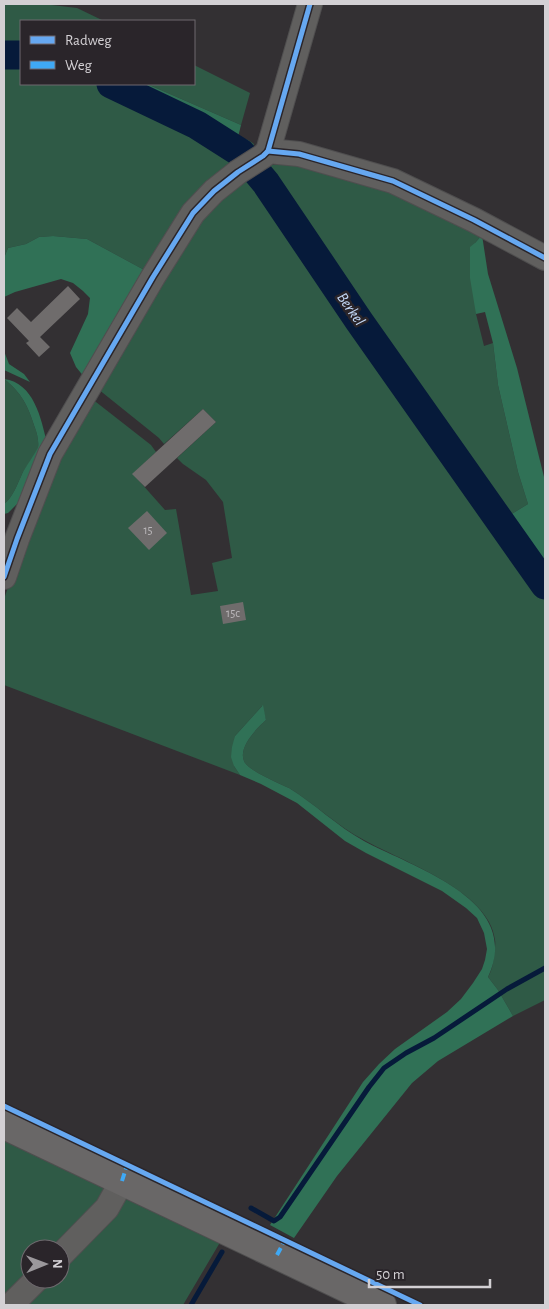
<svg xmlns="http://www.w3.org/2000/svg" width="549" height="1309" viewBox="0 0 549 1309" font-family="'Alegreya Sans',sans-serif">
<rect width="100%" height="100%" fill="#333033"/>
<g fill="#2f5a46">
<polygon points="4,4 43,4 77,8 104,21 21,21 21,51 4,52"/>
<polygon points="4,58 21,59 21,84 104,84 197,131 233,154 240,161 148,272 87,239 53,236 39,237 26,244 8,248 4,258"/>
<polygon points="194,65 250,93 241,125 147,84 194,84"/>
<path d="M124,84H136C167,99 199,115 230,132C238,137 247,138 254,144L250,154C215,125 165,105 124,84Z"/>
<polygon points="292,163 373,184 476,231 482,235 475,243 476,314 484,346 493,343 498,385 518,472 528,504 510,515 545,565 545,578 430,415 261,169 270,165"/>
<path d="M251,175L545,594V1000L513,1016L498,990L488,977C492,970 493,964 494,956C494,951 496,945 495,940C490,891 401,861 364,840C337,826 315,804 289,788C279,783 247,770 244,761C238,747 257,728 266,720L262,706L235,736L234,766L240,775L4,685V599L18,558L56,462L91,402H96L151,445L156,452L133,474L165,510L176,509L191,595L218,591L212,563L232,558L223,502L206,480L183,464L177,458L216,422L203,409L164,444L159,438L98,389L199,217Z"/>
<path d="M4,379C22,393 28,406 35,428C37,433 39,442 38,447C37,453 25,468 22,474C17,485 13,497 4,504Z"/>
<polygon points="4,1135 114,1185 52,1249 30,1249 30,1271 4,1298"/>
<polygon points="128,1192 222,1239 183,1305 17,1305 43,1279 60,1279 60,1262"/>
</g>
<g fill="#307156">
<polygon points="136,84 147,84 241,125 238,137 197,114"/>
<polygon points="482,235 488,274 517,368 545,481 545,565 510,515 528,504 518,472 498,385 493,343 485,312 476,314 470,278 470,247 475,243"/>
<polygon points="53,236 87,239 148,272 85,378 76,367 70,353 88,314 90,298 83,291 73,283 61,279 15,292 4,297 4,258 8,248 26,244 39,237"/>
<polygon points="4,351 9,364 24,374 30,382 4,370"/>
<path d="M4,379C34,383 41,418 47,443L19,502L8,513L4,514V504C13,497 17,485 22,474C25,467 36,453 38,447C39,442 37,433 35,428C28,406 22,393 4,379Z"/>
<path d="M263,705L266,720C257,728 238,747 244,761C247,770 279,783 289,788C315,804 337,826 364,841C414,868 524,900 488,977L498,990L513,1016L438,1061L412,1083L337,1176L294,1238L270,1225L363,1082L379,1064L395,1049L447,1012L461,999L473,983L482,969L485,960L487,949L484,933L477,918L466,908L442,891L366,853L345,841L297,803L261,784L240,775L234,766L231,757L232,747L235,736Z"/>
</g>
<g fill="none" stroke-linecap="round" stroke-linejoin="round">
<g stroke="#061a3a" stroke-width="5">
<polyline points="251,1208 274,1221 280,1217 369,1087 384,1068 406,1053 434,1038 507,989 545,968"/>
<polyline points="191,1305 222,1252"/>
</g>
<g stroke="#061a3a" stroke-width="29">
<polyline points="4,55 21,55"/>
<polyline points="111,84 197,125 241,153 266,183 359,321 545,585"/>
</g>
</g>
<g fill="#6f6c6c">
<polygon points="68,286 80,299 40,337 50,347 39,357 26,343 29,341 7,318 17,308 31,322"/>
<polygon points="203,409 216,422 145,487 132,474"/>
<polygon points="147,511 167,533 149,550 128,528"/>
<polygon points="243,602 246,620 223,624 220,606"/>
</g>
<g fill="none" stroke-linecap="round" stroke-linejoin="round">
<defs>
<g id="minor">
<polyline points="268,151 299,154 393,181 474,220 545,258"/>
<polyline points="4,577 17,539 50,454 153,277 193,213 214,191 238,172 263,156 268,151 310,4"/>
<polyline points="60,1256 107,1208 122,1181"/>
<polyline points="11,1305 37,1279"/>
</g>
<polyline id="major" points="4,1125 382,1305"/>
</defs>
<use href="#minor" stroke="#4f4e4f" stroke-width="26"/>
<use href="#major" stroke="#4f4e4f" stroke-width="30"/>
<use href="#minor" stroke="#605f5e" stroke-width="24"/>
<use href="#major" stroke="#696767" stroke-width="28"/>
<g stroke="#3fa9f5" stroke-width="4" stroke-dasharray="8 4" stroke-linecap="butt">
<polyline points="122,1181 127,1165"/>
<polyline points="277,1255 285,1240"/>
</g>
<defs>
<g id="cycleway">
<polyline points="268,151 299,154 393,181 474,220 545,258"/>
<polyline points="4,577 17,539 50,454 153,277 193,213 214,191 238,172 263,156 268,151 310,4"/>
<polyline points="4,1106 420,1305"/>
</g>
</defs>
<use href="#cycleway" stroke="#2a252a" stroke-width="8"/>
<use href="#cycleway" stroke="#66a8f1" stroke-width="5"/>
</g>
<g text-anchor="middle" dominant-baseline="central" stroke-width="5" stroke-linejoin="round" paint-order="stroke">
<g font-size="12" fill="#bab7ba">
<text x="148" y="530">15</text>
<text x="233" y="613">15c</text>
</g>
<g font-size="16" font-style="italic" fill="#c3d9f8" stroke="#2a252a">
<text transform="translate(351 309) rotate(55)">Berkel</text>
</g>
</g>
<rect width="549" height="1309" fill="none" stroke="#d3d0d4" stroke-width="10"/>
<rect x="20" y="20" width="175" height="65" fill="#2a252a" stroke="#6e696e"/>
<rect x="30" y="36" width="25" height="8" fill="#66a8f1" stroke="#6e696e"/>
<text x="65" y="45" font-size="15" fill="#d3d0d4">Radweg</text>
<rect x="30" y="61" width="25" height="8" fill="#3fa9f5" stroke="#6e696e"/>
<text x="65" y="70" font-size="15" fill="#d3d0d4">Weg</text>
<g transform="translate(45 1264) rotate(89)"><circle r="24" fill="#2a252a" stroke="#6e696e"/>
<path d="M0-4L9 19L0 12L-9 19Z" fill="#9b989c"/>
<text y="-8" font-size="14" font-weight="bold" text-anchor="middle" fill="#d3d0d4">N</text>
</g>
<path d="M369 1279v8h121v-8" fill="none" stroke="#d3d0d4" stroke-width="2.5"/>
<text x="376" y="1279" font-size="15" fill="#d3d0d4" stroke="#2a252a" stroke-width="4" paint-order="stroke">50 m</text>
</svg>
